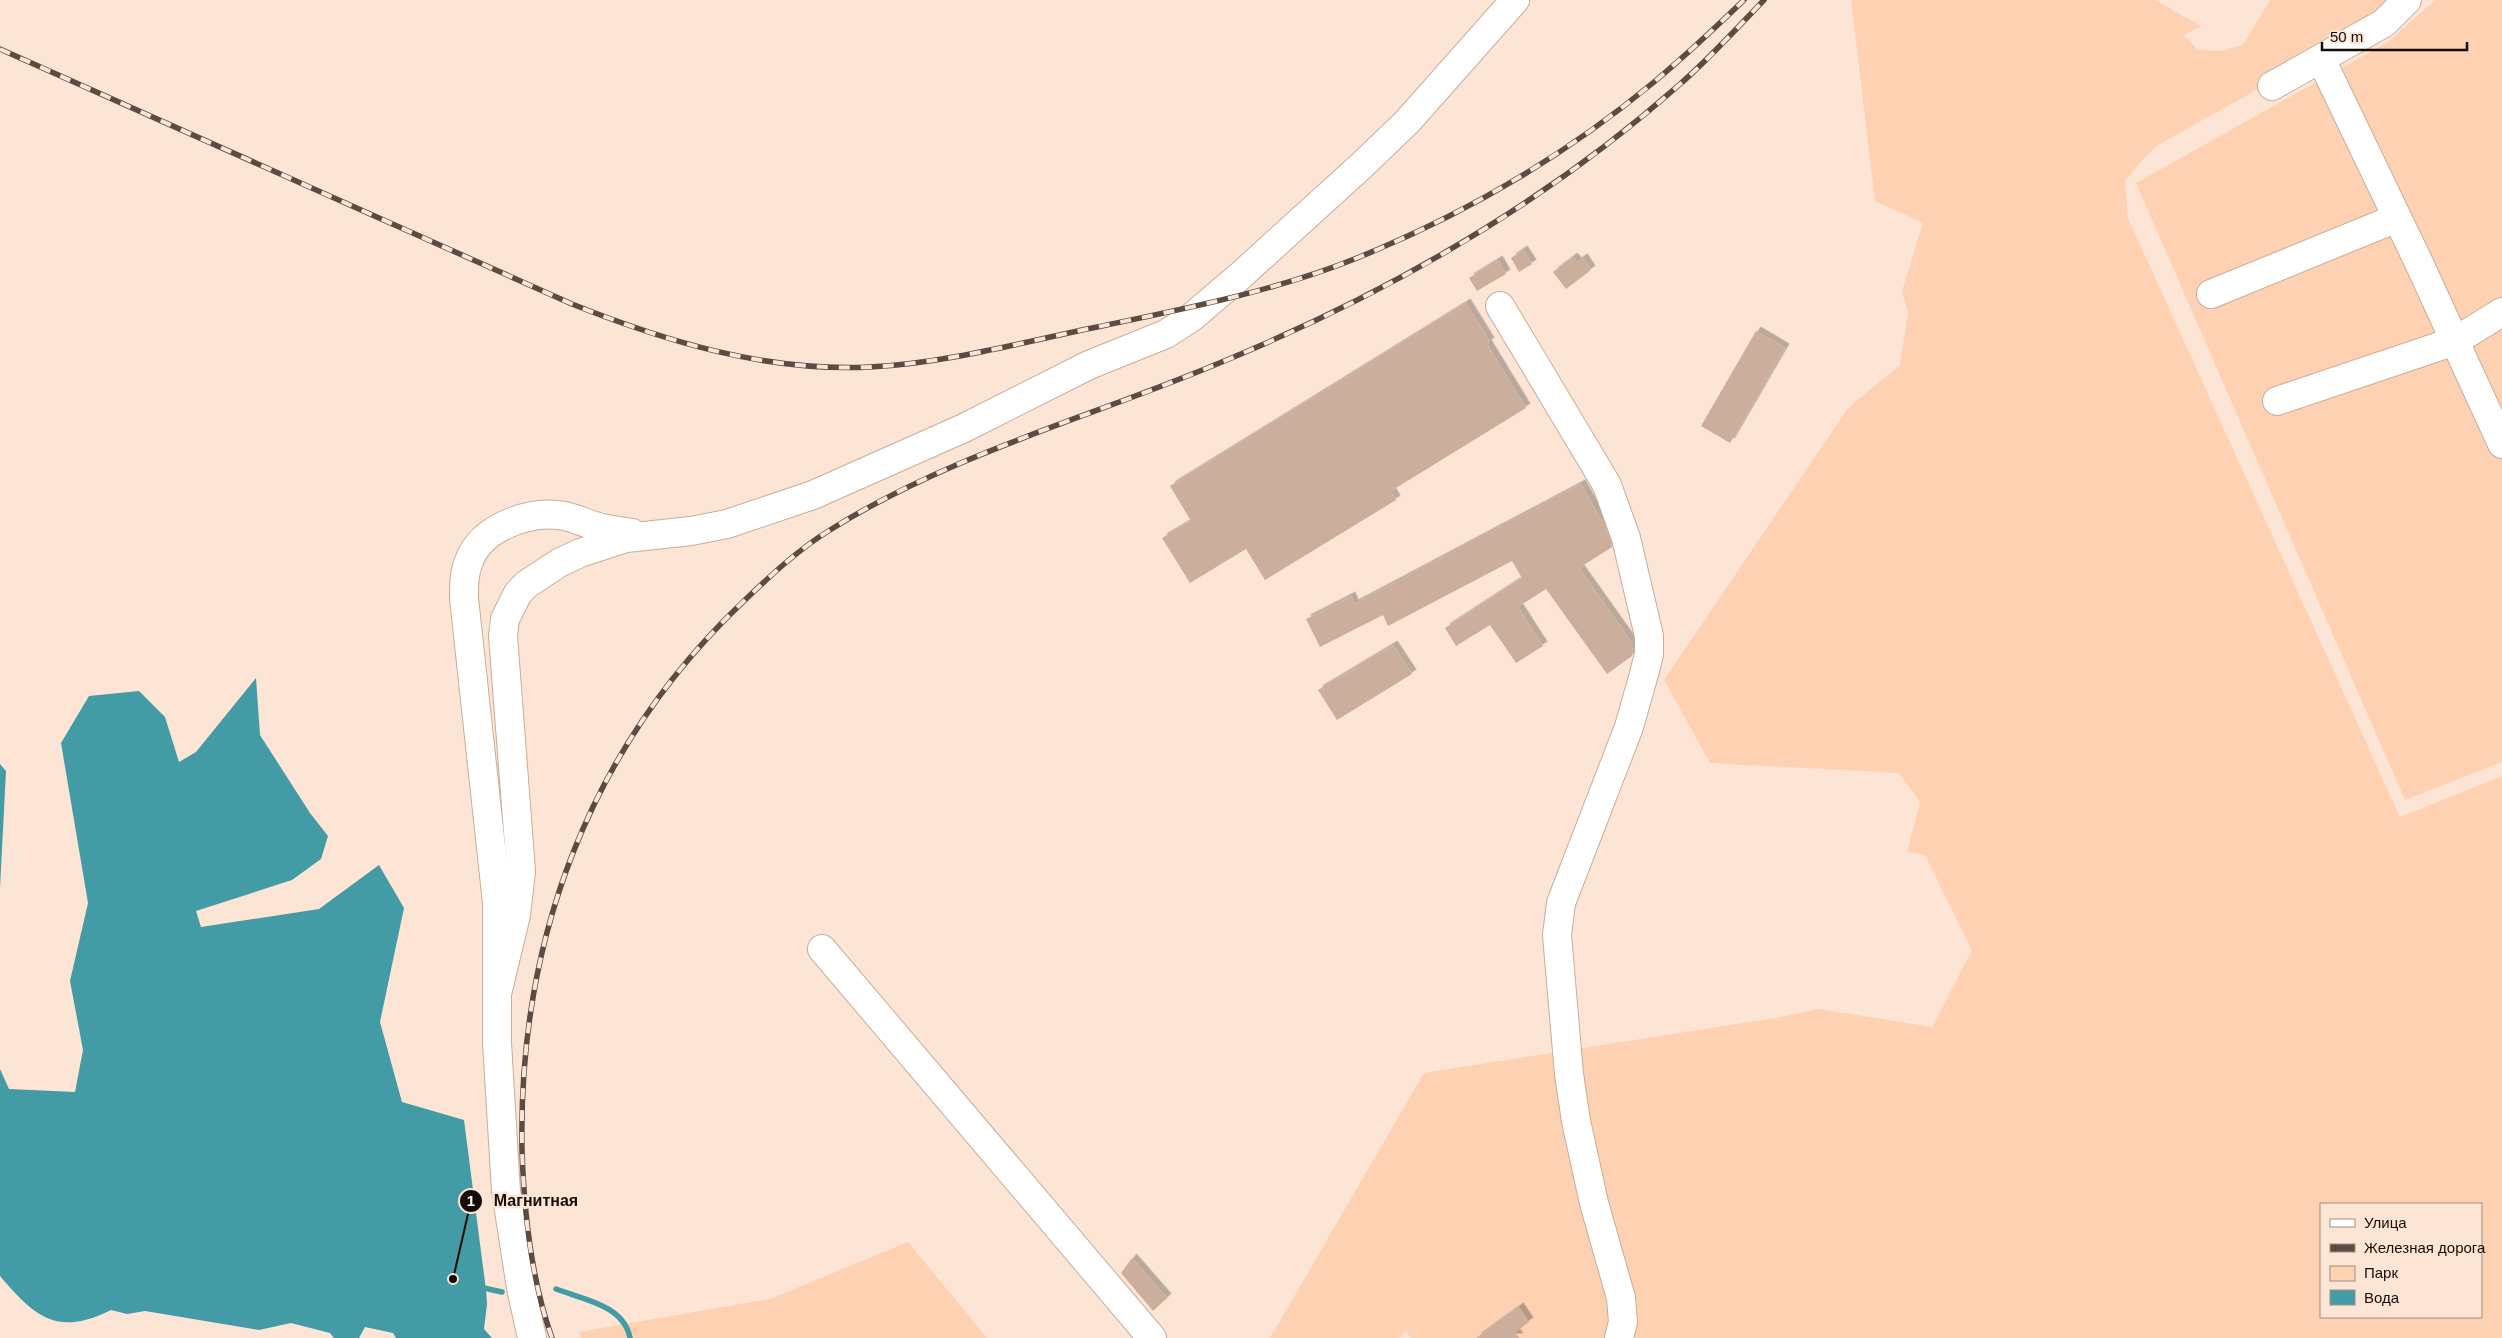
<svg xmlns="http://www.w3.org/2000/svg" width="2502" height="1338" viewBox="0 0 2502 1338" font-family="Arial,sans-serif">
<defs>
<filter id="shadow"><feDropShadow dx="4.5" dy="-4.5" stdDeviation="0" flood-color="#0004"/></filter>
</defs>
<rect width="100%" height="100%" fill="#fde5d5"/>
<g fill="#fdd1b1" fill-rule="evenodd">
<path d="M1851,0H2155L2201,26L2184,35L2198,50L2221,51L2243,45L2270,0H2406L2396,12L2158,145L2145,157L2125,181L2128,218L2400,817L2502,776V1338H1411L1406,1331L1399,1338H1270L1424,1073L1781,1017L1818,1009L1932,1027L1972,950L1925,855L1907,852L1920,802L1899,773L1710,763L1664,680L1848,408L1900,365L1908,312L1902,291L1923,223L1875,201ZM2321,1204H2481V1317H2321Z"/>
<polygon points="2435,0 2502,0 2502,762 2405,800 2136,183 2388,42"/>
<polygon points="908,1242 987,1338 581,1338 579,1332 770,1299"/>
</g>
<g fill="#439ba6">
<path d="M256,678L260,735L310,813L328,836L321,859L292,880L196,911L201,927L319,909L379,865L404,908L380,1022L402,1102L464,1120L486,1290L487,1304L484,1329L492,1338H396L393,1333L365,1327L359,1338H334L330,1333L291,1323L259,1330L145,1311L127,1314L111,1310C57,1337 35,1317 0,1276V1069L9,1089L75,1092L83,1050L70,981L88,903L61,743L89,696L139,691L165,717L179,762L196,752Z"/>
<polygon points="0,764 6,771 0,888"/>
</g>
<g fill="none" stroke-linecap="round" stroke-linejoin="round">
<g stroke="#439ba6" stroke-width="5.5">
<polyline points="479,1287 502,1292"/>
<path d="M556,1289C582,1299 624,1305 630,1338"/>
</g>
</g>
<g fill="#cbaf9c" filter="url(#shadow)">
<polygon points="1523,250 1532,264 1519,272 1511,258"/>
<polygon points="1573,257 1577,262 1583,258 1591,270 1566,289 1553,272"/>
<polygon points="1498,260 1506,274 1477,291 1469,278"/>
<polygon points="1466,303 1490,342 1487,344 1526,408 1391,491 1396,500 1265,580 1246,549 1190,583 1162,538 1191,521 1170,486"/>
<polygon points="1756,331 1785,348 1730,443 1701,426"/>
<polygon points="1581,484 1607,530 1612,547 1579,568 1633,644 1632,656 1607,674 1546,589 1518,607 1543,646 1516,663 1490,625 1456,646 1445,628 1522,578 1512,561 1388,626 1383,615 1320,647 1306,619 1351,596 1354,604"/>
<polygon points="1393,645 1412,674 1337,720 1318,690"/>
<polygon points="1132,1258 1167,1298 1153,1311 1121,1273"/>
<polygon points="1519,1307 1529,1322 1515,1332 1519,1338 1476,1338"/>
</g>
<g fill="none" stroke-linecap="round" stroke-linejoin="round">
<defs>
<g id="minor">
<polyline points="2321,59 2419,263 2502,444"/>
<polyline points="2272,86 2384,23 2407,0"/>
<polyline points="2211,294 2397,218"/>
<polyline points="1500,306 1607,485 1626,538 1649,636 1649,654 1644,674 1629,727 1561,903 1557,935 1569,1074 1576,1121 1594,1203 1621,1298 1623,1322 1619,1338"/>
<polyline points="2277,401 2455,341 2502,312"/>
<polyline points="822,949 1152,1338"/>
<polyline points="497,994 516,915 521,871 503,636 505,619 518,593 527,584 559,563 580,553 626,538 691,531 727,524 813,495 964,428 1089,365 1166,334 1192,317 1240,276 1360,167 1407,122 1515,0"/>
<path d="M532,1338L521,1288L506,1191L497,1043V903L464,598C464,585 464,573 469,561C481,528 526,512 558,515C573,516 588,525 602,528C612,530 622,532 632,533"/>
</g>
</defs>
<use href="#minor" stroke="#c8ad99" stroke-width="30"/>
<use href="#minor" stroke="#fff" stroke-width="28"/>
<defs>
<g id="rail">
<path d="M0,49L572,304C667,342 767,372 870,367C947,363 1023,342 1097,327C1183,309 1276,291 1357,258C1463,215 1566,155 1654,82C1685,56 1715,28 1744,0"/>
<path d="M552,1338C531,1279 524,1213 522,1150C518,939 590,746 745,600C771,575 799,549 830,530C949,455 1088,418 1217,364C1385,295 1542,206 1679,85C1709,59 1736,29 1764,0"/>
</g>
</defs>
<use href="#rail" stroke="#5a4c43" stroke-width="5.5"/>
<use href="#rail" stroke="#fde5d5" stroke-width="4" stroke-dasharray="11" stroke-linecap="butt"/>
</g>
<path fill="none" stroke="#150c06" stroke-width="2" d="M453 1279L471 1201"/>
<g fill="#150c06" stroke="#fde5d5" stroke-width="2">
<circle cx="453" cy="1279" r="5"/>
<circle cx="471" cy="1201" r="12"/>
</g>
<g font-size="15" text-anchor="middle" font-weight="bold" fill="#fff">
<text x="471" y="1206">1</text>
</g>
<g font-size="16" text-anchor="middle" font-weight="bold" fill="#150c06" stroke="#fde5d5" stroke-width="5" stroke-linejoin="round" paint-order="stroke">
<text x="536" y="1206">Магнитная</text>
</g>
<rect x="2320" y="1203" width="162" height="115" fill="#fde5d5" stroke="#a08e82"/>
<rect x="2330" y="1219" width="25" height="8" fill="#ffffff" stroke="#a08e82"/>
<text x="2364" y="1228" font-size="15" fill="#150c06">Улица</text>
<rect x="2330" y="1244" width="25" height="8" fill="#5a4c43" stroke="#a08e82"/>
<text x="2364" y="1253" font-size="15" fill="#150c06">Железная дорога</text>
<rect x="2330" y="1266" width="25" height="15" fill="#fdd1b1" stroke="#a08e82"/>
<text x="2364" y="1278" font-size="15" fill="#150c06">Парк</text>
<rect x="2330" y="1290" width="25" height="15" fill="#439ba6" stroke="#a08e82"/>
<text x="2364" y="1303" font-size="15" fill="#150c06">Вода</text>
<path d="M2322 42v8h145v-8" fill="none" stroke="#150c06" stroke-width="2.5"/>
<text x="2330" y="42" font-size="15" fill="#150c06" stroke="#fde5d5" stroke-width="4" paint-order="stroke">50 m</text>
</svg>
